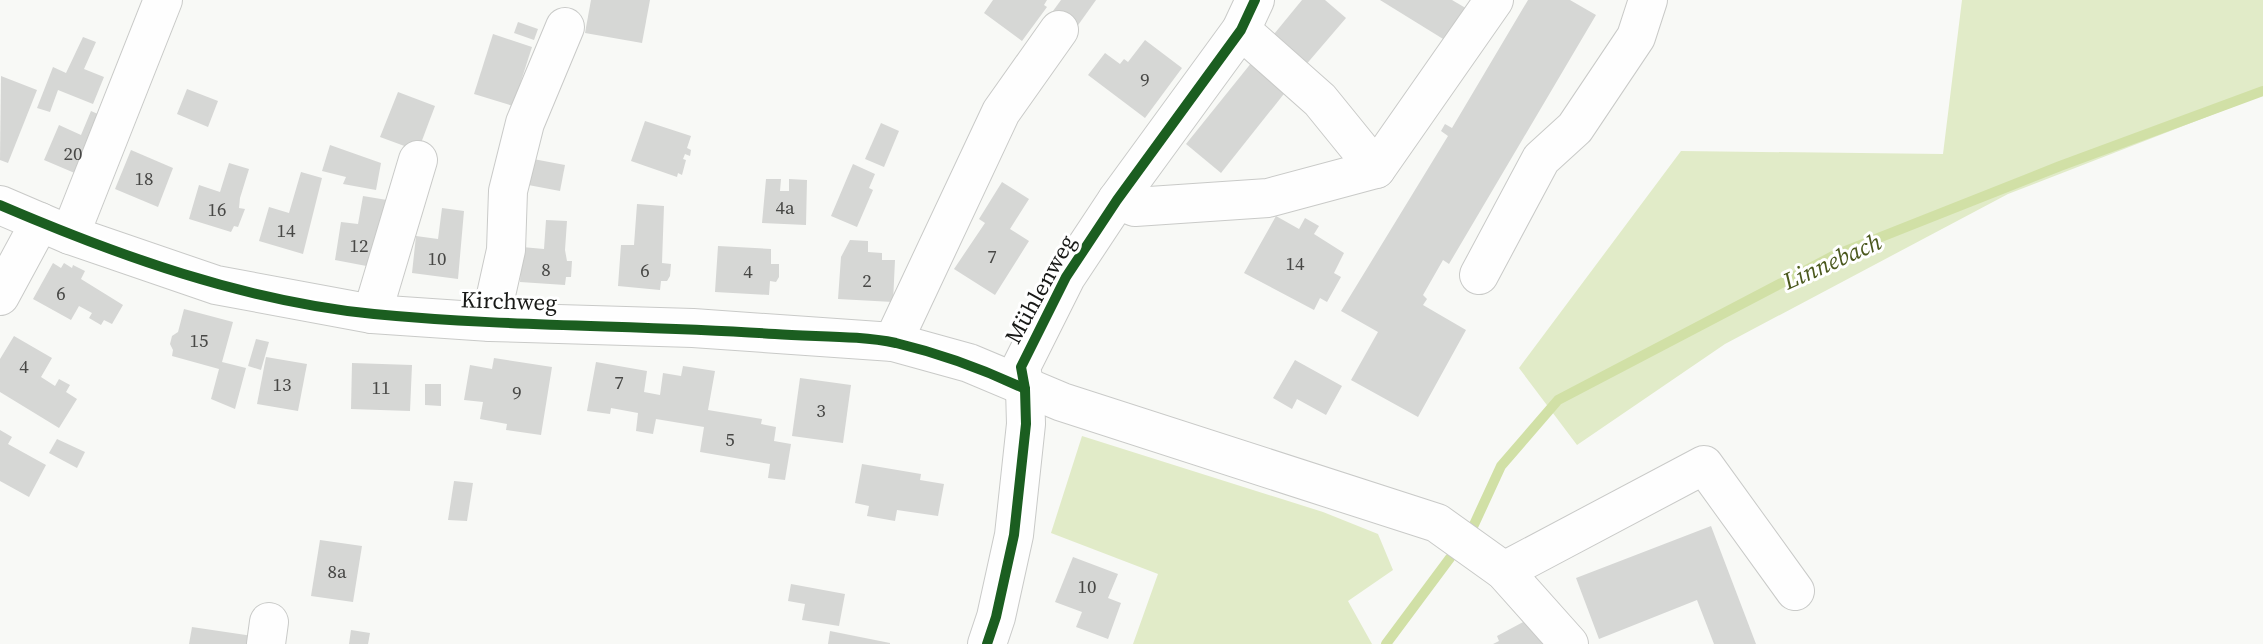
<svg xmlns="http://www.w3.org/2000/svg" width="2263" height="644" viewBox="0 0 2263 644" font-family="'Source Serif 4',serif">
<rect width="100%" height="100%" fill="#f8f9f6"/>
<g fill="#e1ebc8">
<polygon points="1962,0 2263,0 2263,95 2008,194 1725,344 1577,445 1519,368 1681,151 1943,154"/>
<polygon points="1082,436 1323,512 1378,534 1393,570 1348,601 1372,644 1133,644 1158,574 1051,533"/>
</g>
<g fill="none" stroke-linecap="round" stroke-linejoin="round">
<g stroke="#d1e0a6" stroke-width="10">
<polyline points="1472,529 1501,466 1558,400 1833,256 2060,166 2263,91"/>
<polyline points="1386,644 1450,558"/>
</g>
</g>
<g fill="#d6d7d5">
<polygon points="591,0 650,0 642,43 585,33"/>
<polygon points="993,0 1047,0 1044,5 1047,7 1022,41 984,13"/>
<polygon points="1061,0 1096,0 1076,28 1053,11"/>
<polygon points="1302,0 1325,0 1346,18 1304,67 1270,39"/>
<polygon points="1380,0 1452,0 1469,10 1448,42"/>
<polygon points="1528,0 1570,0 1596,15 1449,264 1443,260 1423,295 1427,299 1423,305 1466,330 1418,417 1351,380 1378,332 1341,311 1448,136 1441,131 1445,124 1452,128"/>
<polygon points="518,22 538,29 534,40 514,33"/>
<polygon points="493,34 532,47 513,106 474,94"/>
<polygon points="83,37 96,42 84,69 104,77 93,104 58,90 50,112 37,108 53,67 66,73"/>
<polygon points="1145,40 1182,68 1145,118 1088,75 1105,53 1120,64 1124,59 1128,62"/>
<polygon points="1252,62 1287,90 1221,173 1186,144"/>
<polygon points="1,76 37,90 8,163 0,160"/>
<polygon points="187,89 218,101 208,127 177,114"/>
<polygon points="398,92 435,106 418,151 380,137"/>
<polygon points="91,111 107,118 84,177 44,160 59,125 81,135"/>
<polygon points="645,121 691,136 687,148 691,150 690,156 685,154 683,159 686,160 682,175 678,173 677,177 631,161"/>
<polygon points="881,123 899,131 884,167 865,159"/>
<polygon points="330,145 381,163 376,190 343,184 346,177 322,171"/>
<polygon points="131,150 173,168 158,207 115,189"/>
<polygon points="528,158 565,165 560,191 523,184"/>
<polygon points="229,163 249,169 240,198 239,208 245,209 238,227 234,226 231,232 189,219 199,185 220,192"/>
<polygon points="853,164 875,174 869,188 873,190 857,227 831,216"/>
<polygon points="301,172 322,178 303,254 259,241 269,207 289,213"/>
<polygon points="766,179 781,179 780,191 789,191 789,179 807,180 806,225 762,223"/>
<polygon points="1002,182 1029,199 1010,229 1029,241 995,295 954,269 985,223 979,219"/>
<polygon points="363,196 387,200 377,268 335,260 341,222 358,224"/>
<polygon points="637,204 664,206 662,263 671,264 670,276 667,281 661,281 660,290 618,286 621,245 634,245"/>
<polygon points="442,208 464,211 458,279 412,273 416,236 438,239"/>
<polygon points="1276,216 1299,229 1305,218 1319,226 1314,234 1344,253 1334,273 1341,277 1327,302 1320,298 1314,310 1244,273"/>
<polygon points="546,220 567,221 565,250 567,261 572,261 571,277 566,277 565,285 520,282 522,247 544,249"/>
<polygon points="850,240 868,241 868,252 882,253 882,260 895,260 893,302 838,299 841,257"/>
<polygon points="718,246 771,249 771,264 779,264 779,277 776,282 770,281 769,295 715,292"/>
<polygon points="53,263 61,268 64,263 72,268 73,265 85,271 81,279 123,305 112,324 104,320 101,325 89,318 92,313 79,306 71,320 33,299"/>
<polygon points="184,309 233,322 222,362 246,368 235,409 211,399 219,369 172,356 173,350 170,344 172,336 178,332"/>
<polygon points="14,336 52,358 41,377 55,386 59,379 70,385 66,392 77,399 59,428 0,392 0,359"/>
<polygon points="256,339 269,342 261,370 248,366"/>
<polygon points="266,357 307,364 298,411 257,404"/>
<polygon points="494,358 552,367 541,435 506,430 507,424 480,419 483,402 464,400 470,365 492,369"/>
<polygon points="1295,360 1342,386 1326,415 1297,399 1292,409 1273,398"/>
<polygon points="596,362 647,371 644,392 660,395 663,373 681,376 683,366 715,371 708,410 762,419 761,424 776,427 774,441 791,444 785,480 768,478 770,464 700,452 704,427 656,419 653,434 636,431 638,413 611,408 610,414 587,411"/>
<polygon points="352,363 412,365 410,411 351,409"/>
<polygon points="800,378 851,385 843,443 792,436"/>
<polygon points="425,384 441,384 441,406 425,405"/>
<polygon points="0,430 12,437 8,444 46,465 29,497 0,481"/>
<polygon points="57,439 85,452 77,468 49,453"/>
<polygon points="862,464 921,474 920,480 944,484 938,516 897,510 895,521 867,516 869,506 855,503"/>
<polygon points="454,481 473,483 467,521 448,520"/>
<polygon points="1711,526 1756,644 1714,644 1697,600 1599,639 1576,578"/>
<polygon points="320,540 362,546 353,602 311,596"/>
<polygon points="1073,557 1118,574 1108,598 1121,603 1108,639 1076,627 1082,612 1055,602"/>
<polygon points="791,584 845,594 839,626 802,620 805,604 788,601"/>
<polygon points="1536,615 1551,644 1493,644 1499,641 1497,636"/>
<polygon points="192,627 259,637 257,644 189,644"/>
<polygon points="351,630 370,633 368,644 349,644"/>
<polygon points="830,631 890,643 890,644 828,644"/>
</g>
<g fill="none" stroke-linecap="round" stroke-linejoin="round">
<defs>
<g id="minor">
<polyline points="1241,30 1320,100 1376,169"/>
<polyline points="1117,200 1135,207 1268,198 1376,169 1494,0"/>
<polyline points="0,205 70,235 216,285 372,314 490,322 693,328 893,342 969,363 1062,402 1437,523 1504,571 1569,644"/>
<polyline points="70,235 163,0"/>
<polyline points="1479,275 1541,159 1575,128 1636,37 1648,0"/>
<polyline points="0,296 40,222"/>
<polyline points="372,314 418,160"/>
<polyline points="490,322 506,250 508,191 525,123 565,27"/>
<polyline points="893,342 1001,112 1059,30"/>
<polyline points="1504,571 1704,465 1795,591"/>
<polyline points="266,644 269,622"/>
<polyline points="987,644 996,617 1014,535 1026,424 1025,389 1021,367 1066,277 1117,200 1241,30 1255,0"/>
</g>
</defs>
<use href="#minor" stroke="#c9cac8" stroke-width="40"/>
<use href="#minor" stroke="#fefefe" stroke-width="38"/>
<defs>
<g id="cycleway">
<path d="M0,205C119,256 244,301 374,314C507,327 642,325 775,334C814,337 858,335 896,343C942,354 983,369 1025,389"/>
<polyline points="987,644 996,617 1014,535 1026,424 1025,389 1021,367 1066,277 1117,200 1241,30 1255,0"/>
</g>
</defs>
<use href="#cycleway" stroke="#fff" stroke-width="15"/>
<use href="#cycleway" stroke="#1b5e20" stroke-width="10"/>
</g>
<g text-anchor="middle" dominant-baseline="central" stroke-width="6" stroke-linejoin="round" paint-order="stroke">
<g font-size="19" fill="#484846">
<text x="1145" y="79">9</text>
<text x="73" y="153">20</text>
<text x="144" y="178">18</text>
<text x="785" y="207">4a</text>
<text x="217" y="209">16</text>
<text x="286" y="230">14</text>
<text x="359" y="245">12</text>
<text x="992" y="256">7</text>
<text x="437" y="258">10</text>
<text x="1295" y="263">14</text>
<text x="546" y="269">8</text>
<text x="645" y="270">6</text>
<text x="748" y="271">4</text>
<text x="867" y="280">2</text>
<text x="61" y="293">6</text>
<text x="199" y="340">15</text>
<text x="24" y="366">4</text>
<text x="619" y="382">7</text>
<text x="282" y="384">13</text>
<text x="381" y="387">11</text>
<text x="517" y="392">9</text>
<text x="821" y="410">3</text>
<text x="730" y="439">5</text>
<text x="337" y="571">8a</text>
<text x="1087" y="586">10</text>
</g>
<g font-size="23" fill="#181917" stroke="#fff">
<text transform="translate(1040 289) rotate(-61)">Mühlenweg</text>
<text transform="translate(509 301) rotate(2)">Kirchweg</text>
</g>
<g font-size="24" font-style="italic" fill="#4a581d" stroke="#fff">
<text transform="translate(1832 261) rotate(-24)">Linnebach</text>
</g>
</g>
</svg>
